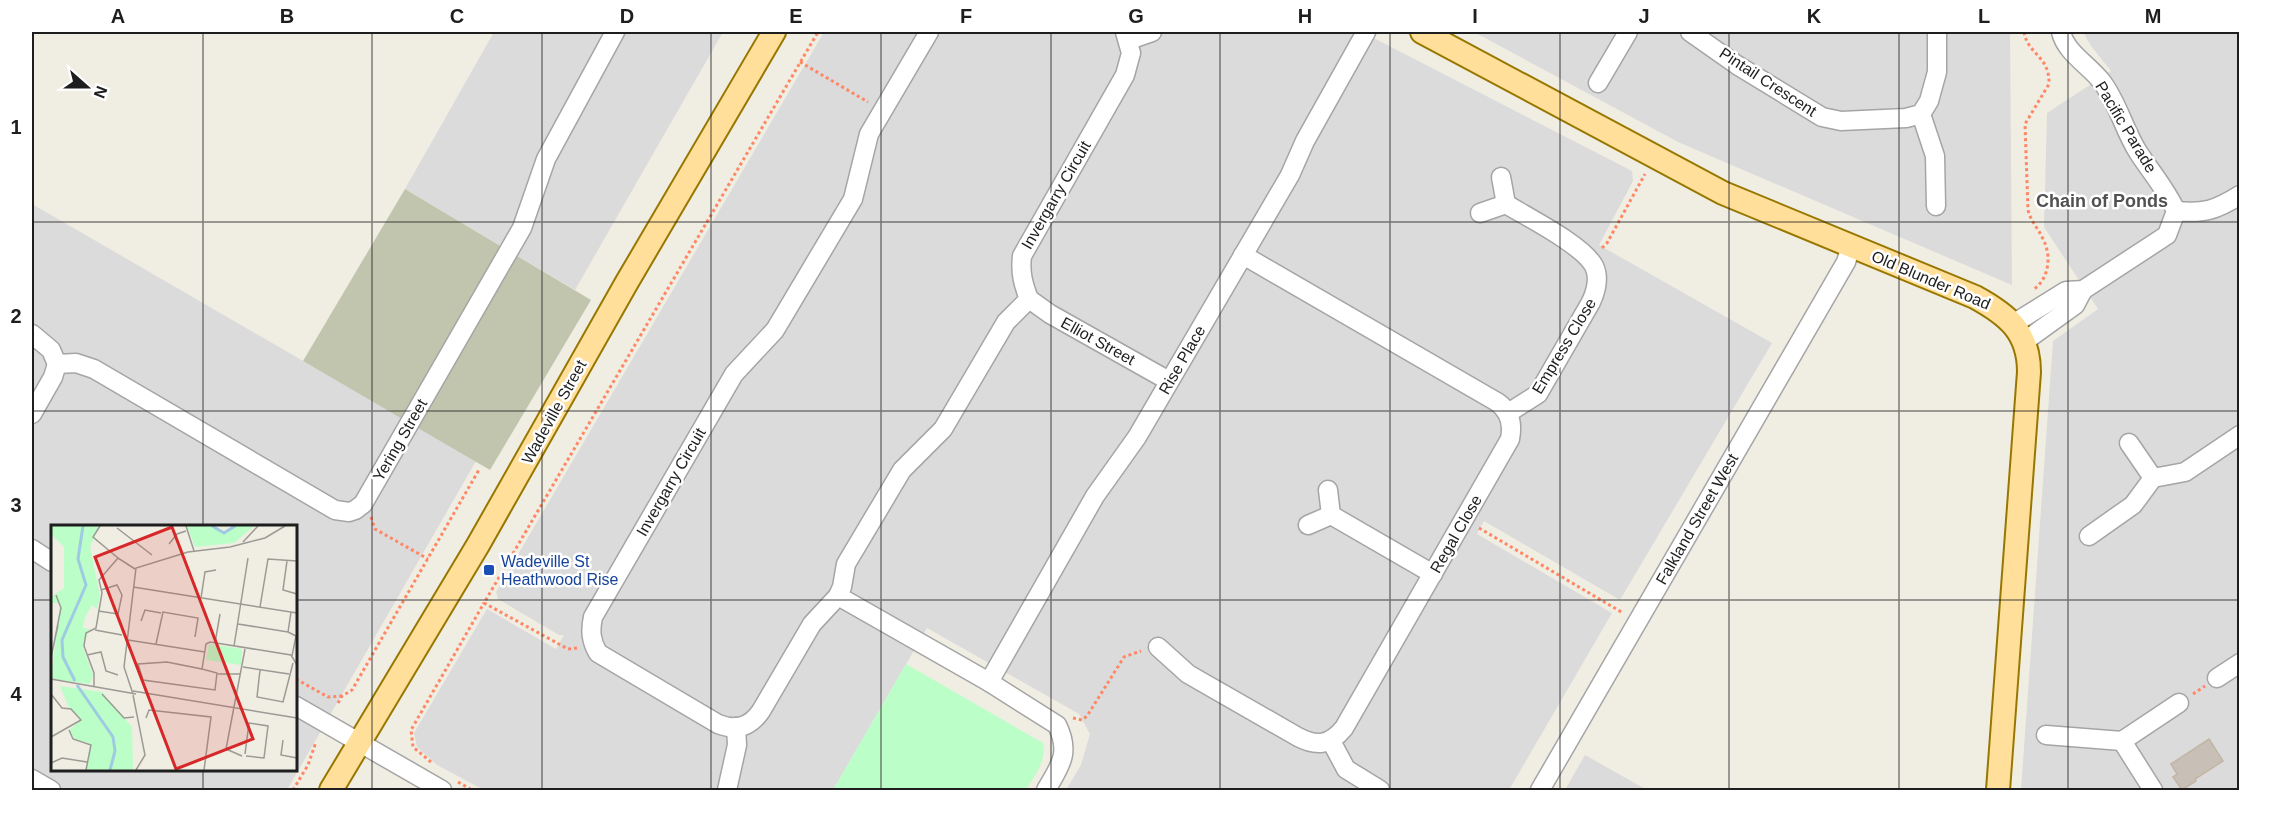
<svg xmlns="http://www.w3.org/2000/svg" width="2271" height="822" viewBox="0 0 2271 822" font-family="Arial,sans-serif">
<rect width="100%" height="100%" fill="#f0ede3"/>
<g fill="#dcdbdb" fill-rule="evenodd">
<polygon points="494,32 723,32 575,290 405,189"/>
<polygon points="824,32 1362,32 1632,171 1633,181 1599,245 1772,343 1620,600 1484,521 1477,534 1612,613 1509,790 1066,790 1081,765 1090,734 1079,714 927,628 833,790 484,790 437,765 417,747 414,733 487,609 556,649 564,635 559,635 498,599 496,592"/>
<polygon points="1474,32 2010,32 2012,285 1678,142"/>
<polygon points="2083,32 2239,32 2239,790 2021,790 2053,341 2098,309 2044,227 2047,113 2111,71 2091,46"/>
<path d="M32,204L476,461L287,790H32ZM52,526H296V770H52Z"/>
<polygon points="1585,755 1647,790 1565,790"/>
</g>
<polygon fill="#c2c5ad" points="405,189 591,300 490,470 303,361"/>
<path fill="#bbfec8" d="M906,664L1043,743C1047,761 1034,776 1026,790H833Z"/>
<polygon fill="#c8c0b6" stroke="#c3b5a4" stroke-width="1.5" points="2209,739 2223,761 2195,779 2196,781 2182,790 2173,777 2177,774 2171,764"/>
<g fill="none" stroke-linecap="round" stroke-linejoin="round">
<defs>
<g id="minor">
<path d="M929,32L869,134L853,199L775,330L734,374L593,617C590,631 591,641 598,653L718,724C736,731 750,727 761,711L812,624L838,596L842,587L846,564L902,470L943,429L1006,322L1029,299C1023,284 1020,272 1022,256L1125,75L1131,53L1125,32"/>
<polyline points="1690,32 1737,65 1822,117 1841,121 1906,118 1921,114 1929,101 1937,72 1937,32"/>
<polyline points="1129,40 1152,32"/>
<polyline points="1598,83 1628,32"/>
<polyline points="1921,114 1935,156 1936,206"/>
<path d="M1506,204C1527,217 1583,245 1594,266C1600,278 1596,291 1591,302L1538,394L1508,413"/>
<path d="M2176,211C2204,214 2216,210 2240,195"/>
<polyline points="1480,213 1506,204 1501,177"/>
<polyline points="1029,299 1050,314 1169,381"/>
<path d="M2013,324L2066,291L2083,290L2167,235L2176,211C2166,189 2151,172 2138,152C2124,130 2118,103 2102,82C2089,65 2066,53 2061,32"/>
<polyline points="32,334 51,350 57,364 76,363 94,369 335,510 349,512 355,510 363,504 522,228 546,159 615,32"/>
<polyline points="2025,341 2075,305 2083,290"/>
<polyline points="32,414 53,377 57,364"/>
<polyline points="2129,443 2153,478"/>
<polyline points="1331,515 1433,574"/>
<polyline points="1308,525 1331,515 1328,490"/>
<polyline points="2089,536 2133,505 2153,478 2185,472 2240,435"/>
<polyline points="32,549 52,562"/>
<path d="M838,596L989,682L1057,725C1071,753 1060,766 1046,790"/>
<path d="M1158,647L1188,674L1298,737C1317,747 1330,745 1344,728L1510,439C1513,424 1510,411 1497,402L1243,255"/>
<polyline points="2217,678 2240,663"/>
<polyline points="989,682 1095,496 1137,437 1290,175 1305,141 1366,32"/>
<polyline points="296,706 442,790"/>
<polyline points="2046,735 2122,741 2179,703"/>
<polyline points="1331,741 1346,769 1380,790"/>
<polyline points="2122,741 2153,790"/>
<polyline points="32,779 51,790"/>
<polyline points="727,790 737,745 736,727"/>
<polyline points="1540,790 1846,262 1851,246"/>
</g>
<g id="major">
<path d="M1422,32L1723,193L1975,297C2008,315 2029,332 2029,372L1998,790"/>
<polyline points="331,790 478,545 627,282 774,32"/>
</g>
</defs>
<use href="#minor" stroke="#a5a5a5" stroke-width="21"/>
<use href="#major" stroke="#987700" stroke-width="26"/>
<g stroke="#ff8765" stroke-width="3" stroke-dasharray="3 3" stroke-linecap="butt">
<path d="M2024,32C2028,55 2050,56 2049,84L2025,124L2028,210C2031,222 2038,228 2043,239C2052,256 2049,279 2033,290"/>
<polyline points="800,62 868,102"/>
<polyline points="1602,248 1607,243 1645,174"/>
<polyline points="371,517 375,529 428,559"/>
<polyline points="1479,528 1623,613"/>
<polyline points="577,648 568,649 484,603 818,32"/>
<polyline points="296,679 328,697 342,696"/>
<polyline points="2193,694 2205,686"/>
<polyline points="338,703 342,696 352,690 480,468"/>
<polyline points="1073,718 1082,720 1087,716 1124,657 1141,651"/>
<polyline points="431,762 413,747 411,730 484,603"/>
<polyline points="458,782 472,790"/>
<polyline points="293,790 308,765 316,742"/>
</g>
<use href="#minor" stroke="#fff" stroke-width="18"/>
<use href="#major" stroke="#ffdf99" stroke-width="22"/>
</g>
<path fill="none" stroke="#1e1e1e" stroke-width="1.5" stroke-opacity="0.55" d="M203,32V526M372,32V790M542,32V790M711,32V790M881,32V790M1051,32V790M1220,32V790M1390,32V790M1560,32V790M1729,32V790M1899,32V790M2068,32V790M32,222H2240M32,411H2240M32,600H52M296,600H2240M203,770V790"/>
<rect fill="#1a4fb4" stroke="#fff" stroke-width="2" x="483" y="564" width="12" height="12" rx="3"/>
<g text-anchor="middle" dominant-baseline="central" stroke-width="5" stroke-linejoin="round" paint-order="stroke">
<g font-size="16" fill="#1e1e1e" stroke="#fff">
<text transform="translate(1768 82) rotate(33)">Pintail Crescent</text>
<text transform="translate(2126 127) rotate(59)">Pacific Parade</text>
<text transform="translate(1056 195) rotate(-60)">Invergarry Circuit</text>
<text transform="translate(1931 280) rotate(23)">Old Blunder Road</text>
<text transform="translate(1098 341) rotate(29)">Elliot Street</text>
<text transform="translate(1564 346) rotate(-59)">Empress Close</text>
<text transform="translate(1182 360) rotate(-60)">Rise Place</text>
<text transform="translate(554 412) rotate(-61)">Wadeville Street</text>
<text transform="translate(400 440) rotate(-60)">Yering Street</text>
<text transform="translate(671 482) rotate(-60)">Invergarry Circuit</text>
<text transform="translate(1697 519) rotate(-60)">Falkland Street West</text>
<text transform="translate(1456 534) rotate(-60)">Regal Close</text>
</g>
<g font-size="16" fill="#164399" stroke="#fff" text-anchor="start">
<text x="501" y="561">Wadeville St<tspan x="501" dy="18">Heathwood Rise</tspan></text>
</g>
<g font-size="18" font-weight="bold" fill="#515151" stroke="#fff">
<text x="2102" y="201">Chain of Ponds</text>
</g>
</g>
<g transform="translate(51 525)">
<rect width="246" height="246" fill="#f0ede3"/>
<path d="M0,1H48L39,22L49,71L46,84L41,80L34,92L32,103L38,104L32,122L42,150L39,159L0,154L9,78H0V72L13,63V22L0,9ZM136,1H161L173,8L184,1H203L183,18L144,22ZM158,119L191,124L190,140L155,135ZM9,161L51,167L81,202L82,245H35L39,218L24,215L18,205L30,195L18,183Z" fill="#bbfec8"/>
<path fill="none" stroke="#9fcbe2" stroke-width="3" d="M161,1L173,8L184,1M24,156L12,132L11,115L35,60L27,34L32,1M26,160L62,212L64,226L59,245"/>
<path fill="none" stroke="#9c9a94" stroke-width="1.5" d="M49,1L42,12L67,33M135,1L143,26M66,3L101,30M192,17L207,1M118,19L126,9L135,6M236,36L232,65L246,69M82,62L246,88M150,73L154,47L165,45M209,82L217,34L246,36M47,86L67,89L71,70L66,60L50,65M240,87L237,107L245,111L241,131M90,96L94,85L110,88M187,99L237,107M44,105L71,110M4,113L10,83L5,70M77,115L154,127M164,118L169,89M105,119L112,87L147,93L144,112M183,121L197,33M36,130L50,127L55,146L67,150M0,132L7,100M192,142L238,149M151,144L166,148L164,165L92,155L87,139L116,137L151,144L155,119L159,117L240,130L246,140M209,145L206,172L232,177L242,138M167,149H190M0,154L85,169M43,162V148L33,121L35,108L45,103L51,68L48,55L67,33L84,44M82,166L246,193M0,169L11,183L20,184L30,195L0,212M51,169L73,193L83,192M82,169L73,142L85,43L137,27L179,22L214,13L234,1M82,170L94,230L85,245M95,193L98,185L160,192L153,245M18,205L22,214L40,220L35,245M232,215L230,230L246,233M194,229L198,198L217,201L213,233L195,231M191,231L175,224L194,124M0,238L11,233L36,237"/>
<path fill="#d62828" fill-opacity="0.15" stroke="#d62828" stroke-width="3" d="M121,2L202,214L125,244L44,32Z"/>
<rect width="246" height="246" fill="none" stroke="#1e1e1e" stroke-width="3"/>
</g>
<rect width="2271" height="822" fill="none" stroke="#ffffff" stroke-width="66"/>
<g transform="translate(87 87) rotate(111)" stroke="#ffffff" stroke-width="4.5" paint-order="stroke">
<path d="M0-4.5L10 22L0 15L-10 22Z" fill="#1e1e1e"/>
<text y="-9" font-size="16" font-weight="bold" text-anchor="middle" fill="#1e1e1e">N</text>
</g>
<rect x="33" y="33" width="2205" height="756" fill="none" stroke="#1e1e1e" stroke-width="2"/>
<g font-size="20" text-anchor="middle" font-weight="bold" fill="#1e1e1e">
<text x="118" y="23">A</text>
<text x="287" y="23">B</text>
<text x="457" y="23">C</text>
<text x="627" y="23">D</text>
<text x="796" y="23">E</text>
<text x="966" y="23">F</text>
<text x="1136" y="23">G</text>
<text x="1305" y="23">H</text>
<text x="1475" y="23">I</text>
<text x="1644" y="23">J</text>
<text x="1814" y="23">K</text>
<text x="1984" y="23">L</text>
<text x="2153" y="23">M</text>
<text x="16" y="134">1</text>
<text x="16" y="323">2</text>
<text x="16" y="512">3</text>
<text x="16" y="701">4</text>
</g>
</svg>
